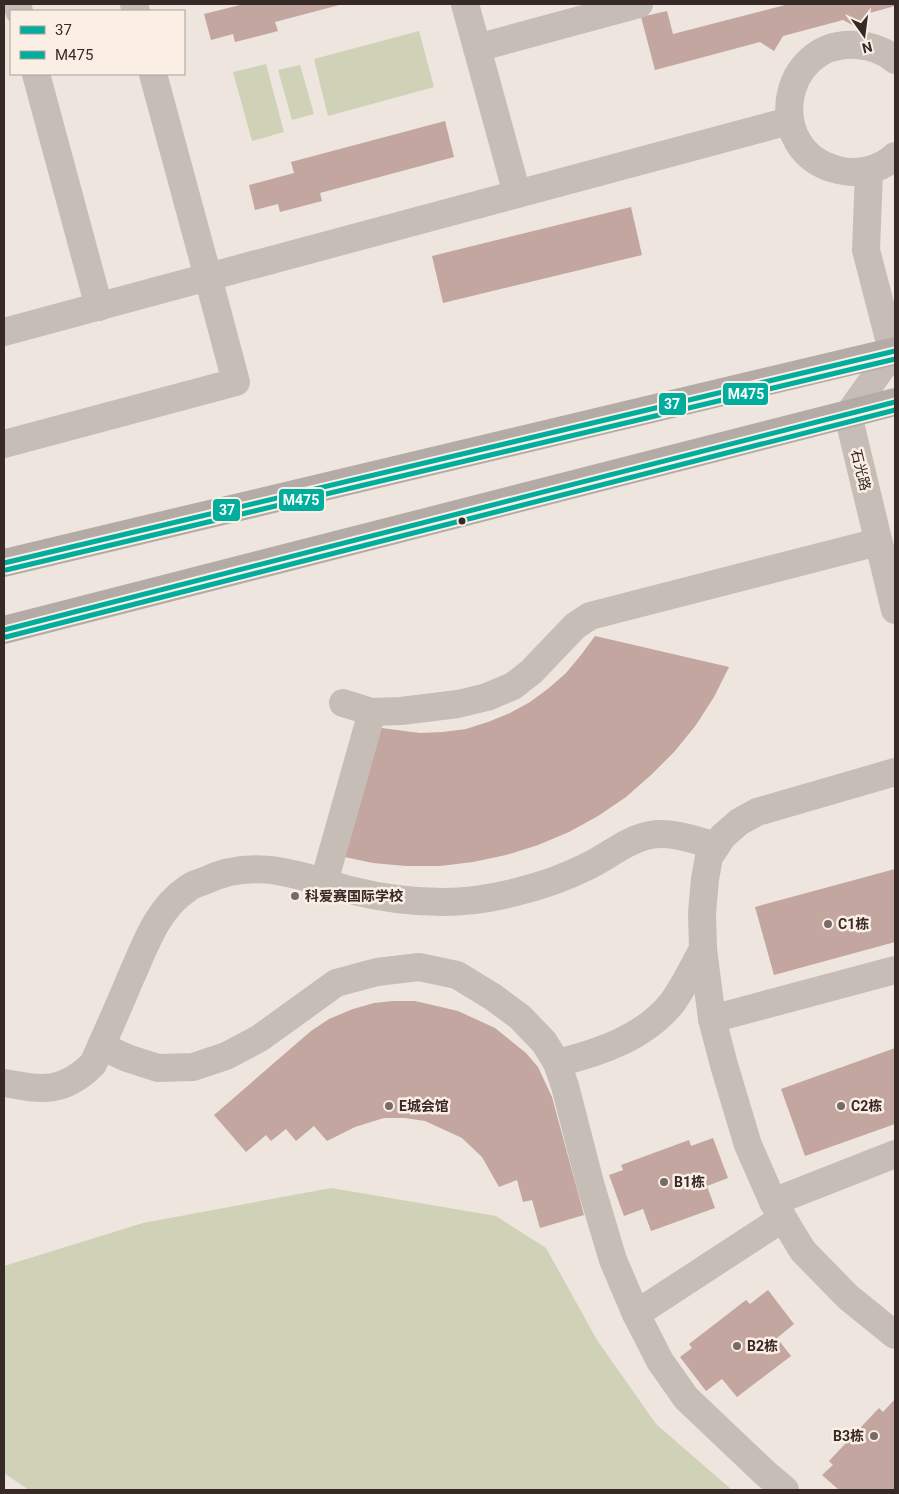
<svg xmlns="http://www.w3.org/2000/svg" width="899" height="1494" viewBox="0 0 899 1494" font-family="Roboto,'Noto Sans SC',sans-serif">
<rect width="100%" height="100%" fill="#ede5de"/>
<g fill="#d0d2b7">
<polygon points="419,31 434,87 328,116 314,59"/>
<polygon points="266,64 284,132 252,141 233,72"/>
<polygon points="300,65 314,114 292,120 278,70"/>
<polygon points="331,1188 496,1216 546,1248 597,1340 656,1424 732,1490 29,1490 4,1473 4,1266 143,1223"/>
</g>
<g fill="#c2a69f">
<polygon points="244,4 343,4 275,22 278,31 235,42 233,34 211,40 204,14"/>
<polygon points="789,4 895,4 895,6 866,14 858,28 843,20 783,36 774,51 760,42 655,70 641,17 667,11 673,34"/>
<polygon points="445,121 454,157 320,193 322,201 280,212 278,204 255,210 249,185 294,173 291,162"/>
<polygon points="631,207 642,255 443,303 432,256"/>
<polygon points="595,636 729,667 714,697 696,725 675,751 651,775 626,797 598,816 569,832 538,845 506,855 473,862 440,866 406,866 373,863 340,856 374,727 420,733 443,732 466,729 488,722 510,713 530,702 549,688 566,673 581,655"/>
<polygon points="895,869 895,942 774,975 755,907"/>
<polygon points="393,1001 415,1001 458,1011 495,1028 526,1053 538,1067 552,1097 584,1215 540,1228 532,1200 523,1202 517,1180 499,1187 482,1157 462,1138 425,1121 405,1118 384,1118 355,1127 327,1141 314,1126 296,1141 286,1129 271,1141 266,1135 246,1152 214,1115 311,1031 329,1019 353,1009 374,1003"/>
<polygon points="895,1048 895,1124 805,1156 781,1089"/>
<polygon points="713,1138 728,1178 707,1186 715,1208 651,1231 643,1209 624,1216 609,1175 623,1170 621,1165 689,1140 691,1146"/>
<polygon points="768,1290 794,1324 777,1338 791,1356 737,1397 722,1379 706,1391 680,1357 692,1348 689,1344 746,1300 750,1304"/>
<polygon points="895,1399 895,1490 839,1490 822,1475 833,1465 829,1461 879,1408 883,1412"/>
</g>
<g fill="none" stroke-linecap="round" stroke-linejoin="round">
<g stroke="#c6bdb7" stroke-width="28">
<polyline points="17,4 19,11"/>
<polyline points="134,4 136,11"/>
<polyline points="465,4 517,194"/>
<polyline points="477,48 639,4"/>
<path d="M895,60C884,50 872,46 857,45C780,39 762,152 838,170C858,175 880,170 895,156"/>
<polyline points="36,74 99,307"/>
<polyline points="153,74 208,277 789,121"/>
<polyline points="869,171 866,250 895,362"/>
<polyline points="4,332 208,277 236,382 4,444"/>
<polyline points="893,352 848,415 895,610"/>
<polyline points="343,703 372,712 401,711 458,704 487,697 513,686 531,672 575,626 590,616 878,542"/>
<polyline points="895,772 757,812 739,822 723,836 709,857 705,879 702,913 703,949 712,1019 724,1065 748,1145 773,1202 803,1251 848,1297 895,1335"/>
<polyline points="324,882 372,712"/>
<polyline points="712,1019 895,970"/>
<polyline points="101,1046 127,1058 158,1068 193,1067 226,1056 260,1038 336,983 377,972 419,967 457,975 493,997 520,1017 544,1042 557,1063 565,1086 590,1183 613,1260 636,1314 660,1361 686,1398 765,1473 785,1490"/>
<path d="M557,1063C598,1053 644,1038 672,1003C684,987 693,967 703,949"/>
<path d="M4,1083C42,1090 63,1094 93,1064C106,1035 119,1006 131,977C145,946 157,909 187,889C191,885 198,883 204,881C255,856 299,876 350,890C381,898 412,902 443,902C488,902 546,887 586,867C608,857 625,840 650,835C672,831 695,840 716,846"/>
<polyline points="773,1202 895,1154"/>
<polyline points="636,1314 783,1218"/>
</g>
<g stroke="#b4aba7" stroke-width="28">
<polyline points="4,563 895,351"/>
<polyline points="4,630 895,402"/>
</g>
<defs>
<g id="bus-1">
<polyline points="4,563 895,351"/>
<polyline points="4,630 895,402"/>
</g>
<g id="bus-2">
<polyline points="6,570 895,359"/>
<polyline points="6,637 895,410"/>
</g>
</defs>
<use href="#bus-1" stroke="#fbeee5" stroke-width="9"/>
<use href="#bus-2" stroke="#fbeee5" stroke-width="9"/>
<use href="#bus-1" stroke="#01ad9c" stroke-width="5"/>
<use href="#bus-2" stroke="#01ad9c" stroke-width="5"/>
</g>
<circle fill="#362926" stroke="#fbeee5" stroke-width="2" cx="462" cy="521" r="4.5"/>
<g fill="#766b66" stroke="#fbeee5" stroke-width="2">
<circle cx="295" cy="896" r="5"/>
<circle cx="828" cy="924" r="5"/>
<circle cx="389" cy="1106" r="5"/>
<circle cx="841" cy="1106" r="5"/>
<circle cx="664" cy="1182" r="5"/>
<circle cx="737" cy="1346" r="5"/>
<circle cx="874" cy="1436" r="5"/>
</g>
<g text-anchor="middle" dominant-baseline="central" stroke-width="5" stroke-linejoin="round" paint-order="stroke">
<g font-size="14" fill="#362926" stroke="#fbeee5">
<text transform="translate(861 470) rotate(76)">石光路</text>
</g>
<g font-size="14" font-weight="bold" fill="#362926" stroke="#fbeee5" text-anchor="start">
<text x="305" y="896">科爱赛国际学校</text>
<text x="838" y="924">C1栋</text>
<text x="399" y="1106">E城会馆</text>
<text x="851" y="1106">C2栋</text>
<text x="674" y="1182">B1栋</text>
<text x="747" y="1346">B2栋</text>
<text x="864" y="1436" text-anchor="end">B3栋</text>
</g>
</g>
<g stroke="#fbeee5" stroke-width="2">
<rect x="722" y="382" width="47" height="24" rx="5" fill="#01ad9c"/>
<rect x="658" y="392" width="29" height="24" rx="5" fill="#01ad9c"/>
<rect x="278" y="488" width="47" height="24" rx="5" fill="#01ad9c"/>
<rect x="212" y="498" width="29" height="24" rx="5" fill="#01ad9c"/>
</g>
<g font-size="14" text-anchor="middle" font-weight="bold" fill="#fff">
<text x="746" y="399">M475</text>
<text x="672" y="409">37</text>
<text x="301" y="505">M475</text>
<text x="227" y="515">37</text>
</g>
<rect width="899" height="1494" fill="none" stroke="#362926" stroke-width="10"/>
<rect x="10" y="10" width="175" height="65" fill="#fbeee5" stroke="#ac9f99"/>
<rect x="20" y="26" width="25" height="8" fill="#01ad9c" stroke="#ac9f99"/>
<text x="55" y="35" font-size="15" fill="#362926">37</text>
<rect x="20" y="51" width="25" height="8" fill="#01ad9c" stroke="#ac9f99"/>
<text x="55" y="60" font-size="15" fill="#362926">M475</text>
<g transform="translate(864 35) rotate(166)" stroke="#fbeee5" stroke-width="4" paint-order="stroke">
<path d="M0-4L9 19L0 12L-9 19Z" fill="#362926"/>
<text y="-8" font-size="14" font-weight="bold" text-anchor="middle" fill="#362926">N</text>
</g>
</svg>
